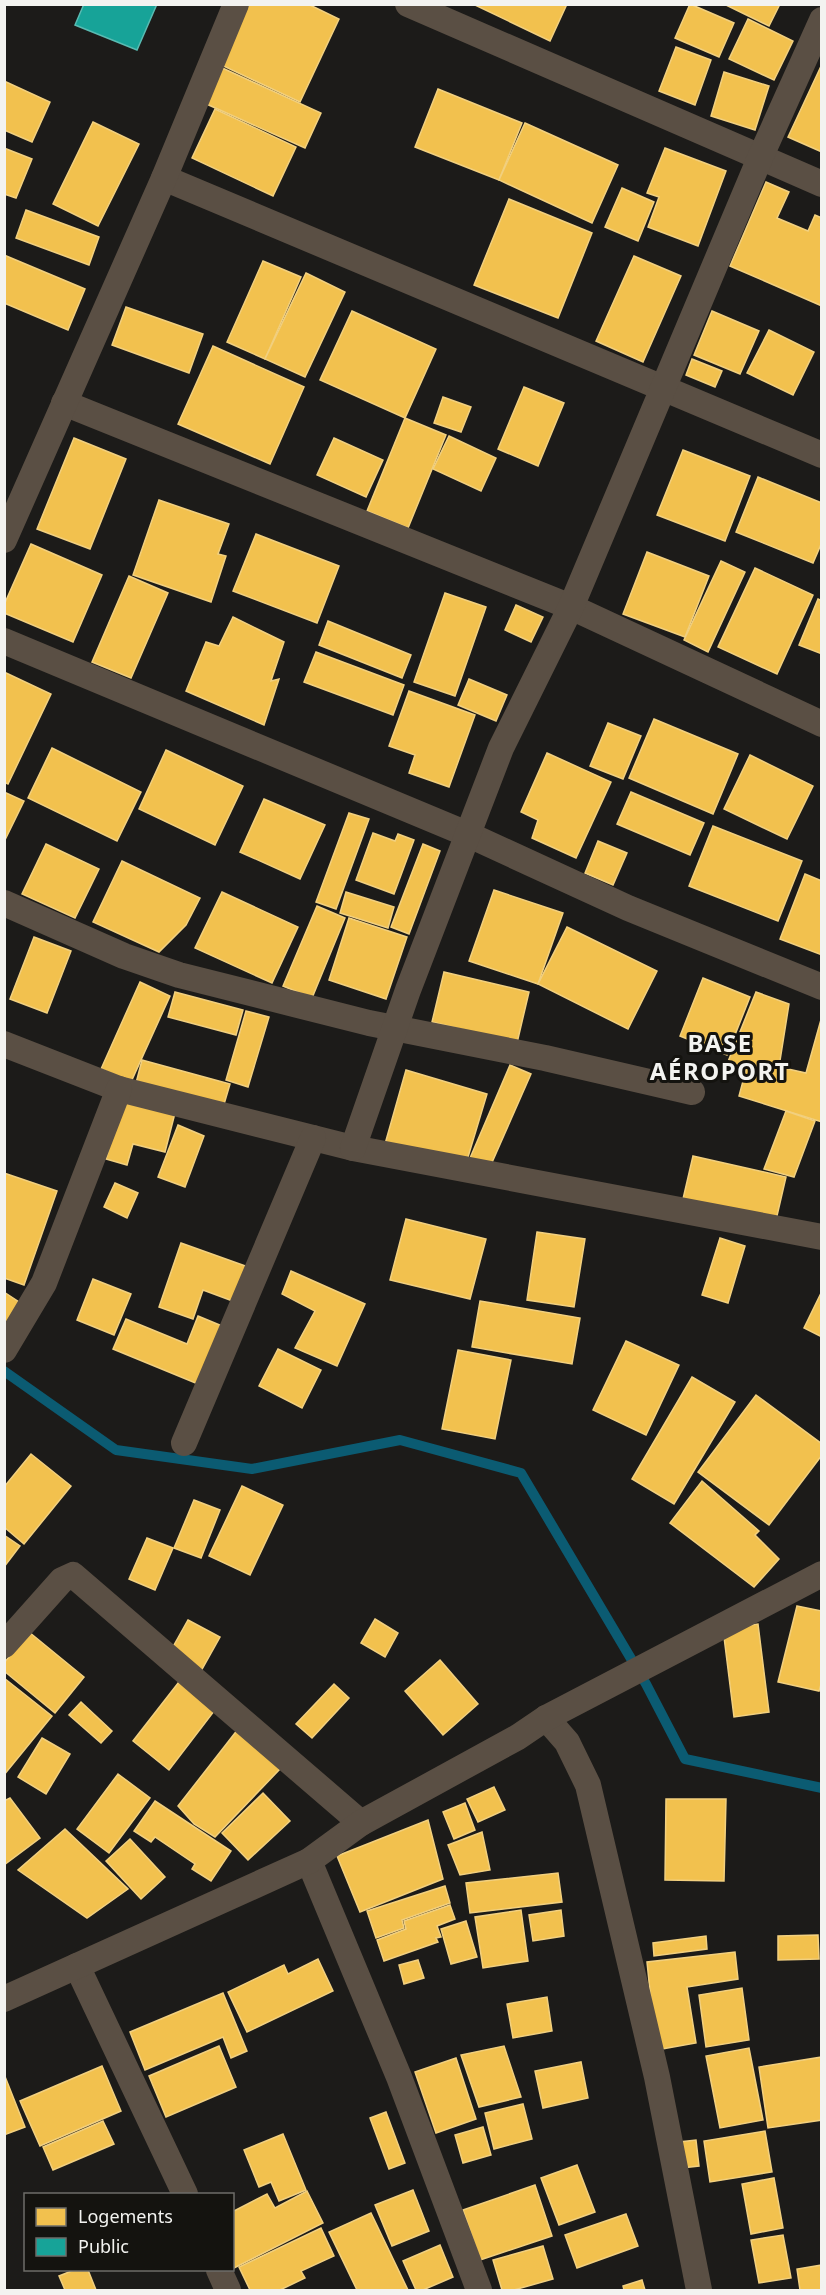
<svg xmlns="http://www.w3.org/2000/svg" width="826" height="2295" viewBox="0 0 826 2295" font-family="'Noto Sans',sans-serif">
<rect width="100%" height="100%" fill="#1c1b19"/>
<g fill="#f2c14e" stroke="#f2d07f" stroke-width="1.5">
<polygon points="245,4 308,4 339,19 300,102 217,63"/>
<polygon points="473,4 567,4 550,41"/>
<polygon points="690,4 734,23 719,57 675,38"/>
<polygon points="724,4 780,4 769,26"/>
<polygon points="748,19 793,41 774,80 729,59"/>
<polygon points="676,47 711,60 695,105 659,91"/>
<polygon points="822,64 822,152 788,137"/>
<polygon points="218,66 321,113 305,148 202,102"/>
<polygon points="724,72 769,86 755,130 711,116"/>
<polygon points="4,81 50,102 32,142 4,130"/>
<polygon points="438,89 522,123 499,180 415,147"/>
<polygon points="215,109 296,147 273,196 192,158"/>
<polygon points="93,122 139,144 98,226 53,204"/>
<polygon points="525,123 618,165 592,223 499,180"/>
<polygon points="4,148 32,159 16,198 4,194"/>
<polygon points="665,148 726,171 698,246 648,227 659,197 647,193"/>
<polygon points="766,182 789,192 777,218 808,231 815,215 822,218 822,306 730,266"/>
<polygon points="622,188 654,202 638,241 605,227"/>
<polygon points="509,199 592,233 558,318 474,285"/>
<polygon points="26,210 99,237 89,265 16,238"/>
<polygon points="4,255 85,289 68,330 4,303"/>
<polygon points="634,256 681,276 643,362 596,341"/>
<polygon points="263,261 301,277 265,359 227,342"/>
<polygon points="306,273 345,292 305,377 265,359"/>
<polygon points="126,307 203,334 189,373 112,345"/>
<polygon points="352,311 436,349 405,418 320,380"/>
<polygon points="712,311 759,331 740,374 694,355"/>
<polygon points="769,330 814,352 793,395 747,373"/>
<polygon points="213,346 304,387 270,464 178,424"/>
<polygon points="692,359 722,371 715,387 686,375"/>
<polygon points="524,387 564,403 538,466 498,449"/>
<polygon points="443,397 471,407 461,432 434,423"/>
<polygon points="405,418 446,435 408,528 367,511"/>
<polygon points="449,436 496,458 481,491 433,469"/>
<polygon points="74,438 126,459 90,549 37,529"/>
<polygon points="334,438 383,460 366,497 317,475"/>
<polygon points="683,450 750,476 725,541 657,515"/>
<polygon points="758,477 822,503 822,542 813,563 736,532"/>
<polygon points="159,500 229,524 218,554 226,556 211,602 133,575"/>
<polygon points="256,534 339,566 317,623 233,591"/>
<polygon points="31,544 102,575 73,642 4,613 4,605"/>
<polygon points="647,552 709,576 685,637 623,614"/>
<polygon points="721,561 745,572 708,652 684,640"/>
<polygon points="755,568 813,595 777,674 718,647"/>
<polygon points="129,576 168,593 131,678 92,662"/>
<polygon points="445,593 486,607 455,696 414,682"/>
<polygon points="818,599 822,601 822,654 799,645"/>
<polygon points="516,605 543,617 531,642 505,630"/>
<polygon points="233,617 284,642 271,681 279,679 264,725 186,691 206,642 219,646"/>
<polygon points="328,621 411,655 402,678 319,645"/>
<polygon points="316,652 404,685 393,715 304,682"/>
<polygon points="4,672 51,694 8,784 4,782"/>
<polygon points="469,679 507,695 496,721 458,705"/>
<polygon points="409,691 475,715 449,787 409,773 415,755 389,746"/>
<polygon points="654,719 738,754 713,814 629,778"/>
<polygon points="608,723 641,736 623,779 590,766"/>
<polygon points="52,748 141,792 117,841 28,798"/>
<polygon points="166,750 243,786 215,845 139,809"/>
<polygon points="547,753 611,782 576,858 532,838 538,820 521,812"/>
<polygon points="750,755 813,786 787,839 724,809"/>
<polygon points="4,792 24,801 4,842"/>
<polygon points="631,792 704,823 690,855 617,824"/>
<polygon points="264,799 325,825 300,879 240,852"/>
<polygon points="349,813 369,819 336,909 316,902"/>
<polygon points="713,826 802,861 778,921 689,886"/>
<polygon points="373,833 395,841 398,834 414,840 394,894 356,880"/>
<polygon points="598,841 627,853 613,885 585,873"/>
<polygon points="46,844 99,869 75,918 22,894"/>
<polygon points="423,844 440,851 409,934 391,927"/>
<polygon points="122,861 200,898 186,925 159,952 93,922"/>
<polygon points="805,874 822,881 822,955 780,939"/>
<polygon points="494,890 563,913 538,984 469,961"/>
<polygon points="222,892 298,927 272,983 195,948"/>
<polygon points="346,892 394,907 388,928 340,913"/>
<polygon points="317,906 345,918 312,998 283,986"/>
<polygon points="349,918 407,937 386,999 329,980"/>
<polygon points="567,927 657,971 628,1029 538,984"/>
<polygon points="34,937 71,951 47,1013 10,999"/>
<polygon points="444,972 529,992 517,1043 432,1022"/>
<polygon points="703,978 750,997 727,1055 680,1036"/>
<polygon points="140,982 170,996 131,1082 101,1069"/>
<polygon points="175,992 243,1010 236,1035 168,1017"/>
<polygon points="756,992 789,1004 779,1067 806,1073 822,1016 822,1122 739,1096 746,1070 725,1069"/>
<polygon points="246,1011 269,1017 248,1087 226,1080"/>
<polygon points="142,1060 230,1084 222,1111 135,1087"/>
<polygon points="510,1065 531,1074 490,1167 470,1158"/>
<polygon points="406,1070 487,1094 465,1167 385,1144"/>
<polygon points="122,1100 175,1113 165,1152 133,1144 127,1165 106,1159"/>
<polygon points="786,1111 815,1121 794,1177 764,1169"/>
<polygon points="178,1125 204,1136 185,1187 158,1177"/>
<polygon points="693,1156 786,1177 776,1220 683,1199"/>
<polygon points="4,1173 57,1191 24,1285 4,1278"/>
<polygon points="115,1183 138,1193 127,1218 104,1207"/>
<polygon points="406,1219 486,1239 470,1299 390,1280"/>
<polygon points="537,1232 585,1239 574,1307 527,1300"/>
<polygon points="720,1238 745,1246 728,1303 702,1295"/>
<polygon points="181,1243 251,1268 238,1303 203,1290 193,1319 159,1307"/>
<polygon points="291,1271 365,1304 337,1366 295,1348 315,1311 282,1294"/>
<polygon points="93,1279 131,1294 114,1335 77,1320"/>
<polygon points="822,1291 822,1337 804,1328"/>
<polygon points="4,1292 22,1304 4,1327"/>
<polygon points="480,1301 580,1318 572,1364 472,1347"/>
<polygon points="198,1316 222,1326 198,1384 113,1349 126,1319 187,1344"/>
<polygon points="626,1341 679,1365 646,1435 593,1410"/>
<polygon points="278,1349 321,1370 302,1408 259,1386"/>
<polygon points="458,1350 511,1360 495,1439 442,1429"/>
<polygon points="692,1377 735,1402 674,1504 632,1479"/>
<polygon points="756,1395 822,1444 822,1455 769,1525 698,1472"/>
<polygon points="31,1454 71,1486 24,1544 4,1527 4,1487"/>
<polygon points="702,1481 759,1531 755,1535 779,1559 754,1587 670,1523"/>
<polygon points="242,1486 283,1505 250,1575 209,1556"/>
<polygon points="194,1500 220,1510 201,1558 174,1548"/>
<polygon points="4,1535 20,1546 4,1567"/>
<polygon points="147,1538 173,1548 155,1590 129,1579"/>
<polygon points="797,1606 822,1611 822,1681 819,1691 778,1682"/>
<polygon points="375,1619 398,1633 385,1657 361,1643"/>
<polygon points="188,1620 220,1637 201,1671 169,1654"/>
<polygon points="758,1624 769,1712 734,1717 723,1629"/>
<polygon points="29,1632 84,1677 55,1713 4,1671 4,1663"/>
<polygon points="440,1660 478,1704 443,1735 405,1691"/>
<polygon points="4,1678 52,1716 4,1775"/>
<polygon points="182,1678 218,1706 169,1770 133,1741"/>
<polygon points="334,1684 349,1698 312,1738 296,1724"/>
<polygon points="81,1702 112,1731 101,1743 69,1715"/>
<polygon points="242,1724 280,1769 215,1837 194,1824 178,1806"/>
<polygon points="42,1738 70,1754 46,1794 18,1777"/>
<polygon points="118,1774 150,1798 109,1853 77,1829"/>
<polygon points="494,1787 505,1810 478,1822 467,1799"/>
<polygon points="263,1793 290,1821 248,1860 222,1833"/>
<polygon points="10,1798 40,1838 4,1865 4,1801"/>
<polygon points="666,1799 726,1799 724,1881 665,1880"/>
<polygon points="155,1801 231,1851 211,1881 192,1869 195,1864 155,1837 151,1842 134,1831"/>
<polygon points="465,1803 475,1830 454,1839 443,1812"/>
<polygon points="428,1820 443,1879 360,1912 337,1856"/>
<polygon points="65,1829 128,1889 87,1918 18,1870"/>
<polygon points="482,1832 490,1870 460,1875 448,1845"/>
<polygon points="130,1839 165,1877 141,1899 106,1861"/>
<polygon points="558,1873 562,1902 470,1913 466,1883"/>
<polygon points="445,1886 450,1903 402,1920 404,1928 376,1938 367,1911"/>
<polygon points="450,1905 455,1919 437,1926 441,1937 436,1938 438,1942 384,1961 377,1940 406,1929 404,1921"/>
<polygon points="521,1910 528,1961 483,1968 475,1917"/>
<polygon points="561,1910 564,1936 533,1941 529,1915"/>
<polygon points="466,1921 477,1957 451,1964 441,1929"/>
<polygon points="818,1935 819,1959 778,1960 778,1936"/>
<polygon points="706,1936 707,1949 654,1956 653,1943"/>
<polygon points="735,1952 738,1979 687,1987 696,2043 656,2050 647,1962"/>
<polygon points="318,1959 333,1991 247,2032 228,1992 284,1965 288,1974"/>
<polygon points="418,1960 424,1978 404,1984 399,1965"/>
<polygon points="742,1988 749,2040 706,2047 699,1995"/>
<polygon points="223,1993 247,2051 231,2058 223,2037 145,2070 130,2032"/>
<polygon points="547,1997 552,2031 513,2038 507,2004"/>
<polygon points="219,2046 236,2087 166,2117 149,2076"/>
<polygon points="504,2046 521,2097 479,2107 461,2055"/>
<polygon points="749,2048 763,2120 720,2128 706,2056"/>
<polygon points="822,2057 822,2120 768,2128 759,2067"/>
<polygon points="456,2058 476,2119 436,2133 415,2072"/>
<polygon points="581,2062 588,2098 543,2108 535,2071"/>
<polygon points="102,2066 121,2111 40,2146 20,2101"/>
<polygon points="4,2074 25,2127 4,2135"/>
<polygon points="523,2104 532,2139 494,2149 485,2113"/>
<polygon points="386,2112 405,2163 389,2169 370,2118"/>
<polygon points="103,2121 114,2144 53,2170 43,2147"/>
<polygon points="483,2127 491,2155 463,2163 455,2135"/>
<polygon points="765,2131 772,2172 710,2182 704,2141"/>
<polygon points="283,2134 306,2190 279,2201 271,2182 259,2187 244,2150"/>
<polygon points="696,2140 699,2166 682,2168 679,2142"/>
<polygon points="577,2165 595,2212 559,2225 541,2178"/>
<polygon points="774,2178 783,2228 751,2234 742,2184"/>
<polygon points="535,2185 552,2236 480,2260 463,2210"/>
<polygon points="413,2190 429,2231 392,2246 375,2205"/>
<polygon points="307,2191 323,2223 234,2268 232,2212 267,2194 275,2208"/>
<polygon points="371,2213 408,2290 357,2290 329,2232"/>
<polygon points="626,2214 638,2246 577,2268 565,2235"/>
<polygon points="321,2228 334,2256 301,2271 305,2278 280,2290 250,2290 239,2267"/>
<polygon points="783,2235 791,2278 759,2283 751,2240"/>
<polygon points="440,2245 453,2277 423,2290 416,2290 403,2261"/>
<polygon points="543,2246 553,2279 514,2290 502,2290 493,2260"/>
<polygon points="822,2265 822,2290 800,2290 797,2269"/>
<polygon points="74,2270 88,2270 96,2290 65,2290 59,2276"/>
<polygon points="642,2280 645,2290 624,2290 623,2286"/>
</g>
<polygon fill="#17a398" stroke="#59bbb2" stroke-width="1.5" points="84,4 157,4 137,50 75,25"/>
<g fill="none" stroke-linecap="round" stroke-linejoin="round">
<polyline stroke="#0b5b72" stroke-width="10" points="4,1371 116,1450 252,1469 400,1440 521,1473 646,1684 685,1759 822,1788"/>
<g stroke="#5a4f44" stroke-width="26">
<polyline points="408,4 822,184"/>
<polyline points="164,178 822,455"/>
<polyline points="64,403 571,607 822,724"/>
<polyline points="4,540 164,178 236,4"/>
<polyline points="4,641 467,834 628,908 822,987"/>
<polyline points="4,903 124,956 179,975 369,1023 545,1058 692,1092"/>
<polyline points="4,1044 119,1089 353,1148 822,1237"/>
<polyline points="353,1148 408,990 501,748 571,607 760,158 822,20"/>
<polyline points="4,1350 44,1283 119,1089"/>
<polyline points="184,1443 313,1138"/>
<polyline points="4,1645 62,1580 73,1575 361,1823"/>
<polyline points="546,1718 567,1742 588,1785 657,2077 699,2290"/>
<polyline points="309,1861 399,2077 479,2290"/>
<polyline points="77,1966 185,2194"/>
<polyline points="4,1999 309,1861 361,1823 518,1737 546,1718 822,1574"/>
<polyline points="219,2270 228,2290"/>
</g>
</g>
<g text-anchor="middle" dominant-baseline="central" stroke-width="6" stroke-linejoin="round" paint-order="stroke">
<g font-size="24" font-weight="bold" letter-spacing="1.5" fill="#f3f3f0" stroke="#14130f">
<text x="720" y="1042">BASE<tspan x="720" dy="28">AÉROPORT</tspan></text>
</g>
</g>
<rect width="826" height="2295" fill="none" stroke="#f3f3f0" stroke-width="12"/>
<rect x="24" y="2193" width="210" height="78" fill="#14130f" stroke="#6d6d69" stroke-width="1.5"/>
<rect x="36" y="2208" width="30" height="18" fill="#f2c14e" stroke="#6d6d69" stroke-width="1.5"/>
<text x="78" y="2223" font-size="18" fill="#f3f3f0">Logements</text>
<rect x="36" y="2238" width="30" height="18" fill="#17a398" stroke="#6d6d69" stroke-width="1.5"/>
<text x="78" y="2253" font-size="18" fill="#f3f3f0">Public</text>
</svg>
